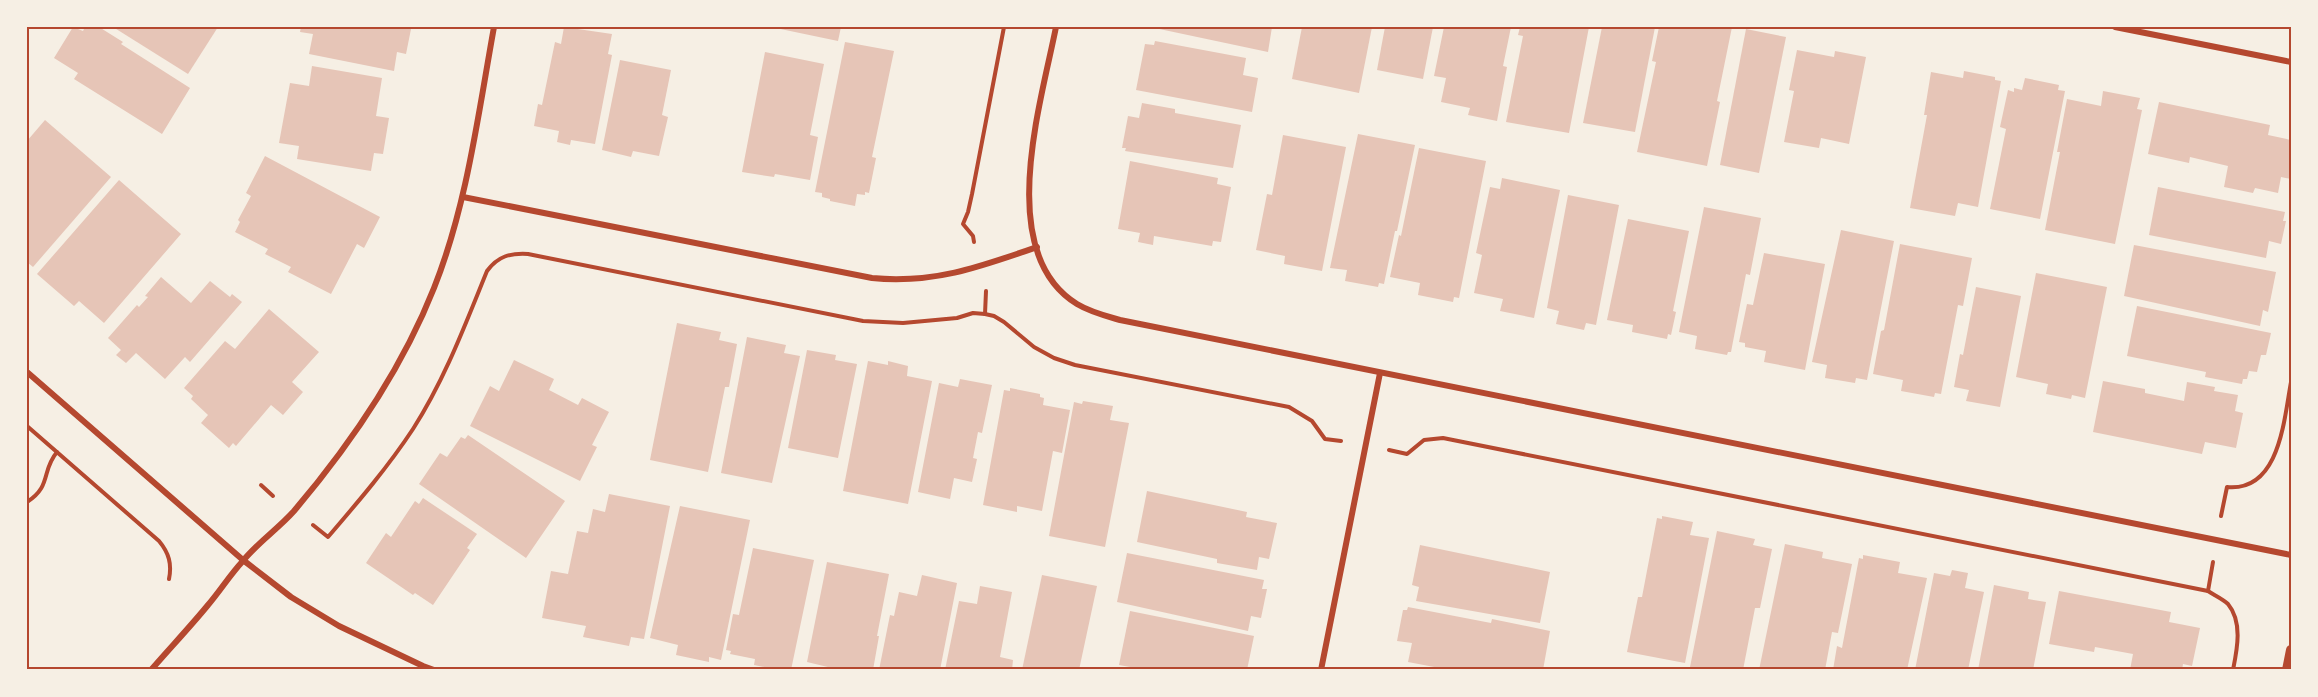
<svg xmlns="http://www.w3.org/2000/svg" width="2318" height="697" viewBox="0 0 2318 697" font-family="Figtree,sans-serif">
<rect width="100%" height="100%" fill="#f6efe4"/>
<g fill="#e6c5b7">
<polygon points="73,27 83,31 85,27 99,27 123,42 121,44 190,88 162,134 74,79 78,73 54,58"/>
<polygon points="113,27 218,27 188,74"/>
<polygon points="301,27 401,27 411,29 406,54 397,52 394,71 309,54 313,34 300,32"/>
<polygon points="564,27 612,34 608,54 612,55 595,144 571,140 570,145 557,142 559,131 534,126 538,104 542,105 555,42 561,44"/>
<polygon points="771,27 841,27 838,41"/>
<polygon points="1150,27 1272,27 1268,52"/>
<polygon points="1302,27 1372,27 1359,93 1292,79"/>
<polygon points="1385,27 1433,27 1423,79 1377,70"/>
<polygon points="1444,27 1511,27 1503,66 1507,67 1497,121 1468,115 1470,108 1441,102 1446,78 1434,76"/>
<polygon points="1520,27 1589,27 1569,133 1506,122 1523,36 1518,35"/>
<polygon points="1602,27 1655,27 1635,132 1583,123"/>
<polygon points="1659,27 1732,27 1717,101 1720,102 1707,166 1637,152 1656,62 1652,61"/>
<polygon points="1746,29 1786,37 1759,173 1720,165"/>
<polygon points="1155,41 1246,58 1243,75 1258,78 1252,112 1136,90 1145,44 1154,45"/>
<polygon points="845,42 894,51 872,157 876,158 869,193 865,192 865,195 857,194 855,206 830,201 830,199 822,197 822,193 815,192"/>
<polygon points="1797,50 1834,57 1835,51 1866,57 1849,144 1821,138 1819,148 1784,142 1794,91 1789,90"/>
<polygon points="765,52 824,64 810,135 818,137 810,180 775,174 774,177 742,172"/>
<polygon points="620,60 671,70 662,115 668,117 659,156 633,151 631,157 602,150"/>
<polygon points="312,66 382,78 376,116 389,118 383,154 374,153 371,171 297,159 299,146 279,143 290,83 309,86"/>
<polygon points="1964,71 1995,77 1995,80 2001,81 1978,207 1958,203 1955,216 1910,208 1927,115 1924,115 1931,72 1963,78"/>
<polygon points="2025,78 2059,85 2058,90 2065,91 2040,219 1990,209 2006,129 2000,127 2008,90 2014,92 2014,88 2022,90"/>
<polygon points="2103,91 2140,98 2137,109 2142,110 2115,244 2045,230 2060,152 2057,152 2067,99 2101,106"/>
<polygon points="2159,102 2270,125 2268,135 2291,140 2291,179 2281,177 2278,193 2255,188 2253,193 2224,187 2228,166 2190,157 2189,163 2148,154"/>
<polygon points="1142,103 1175,109 1175,113 1241,125 1233,168 1125,151 1126,148 1122,148 1128,116 1139,118"/>
<polygon points="45,120 111,177 33,267 27,262 27,141"/>
<polygon points="1358,134 1415,145 1397,231 1395,231 1384,284 1379,283 1378,287 1345,281 1347,270 1330,268"/>
<polygon points="1283,135 1346,147 1322,271 1284,264 1285,256 1256,250 1267,194 1272,195"/>
<polygon points="1419,148 1486,161 1459,298 1454,297 1453,302 1418,295 1420,283 1390,277 1399,235 1401,236"/>
<polygon points="265,156 380,217 364,248 357,244 331,294 288,272 291,267 265,254 268,249 235,232 240,222 238,220 251,196 246,193"/>
<polygon points="1130,161 1218,178 1217,184 1231,187 1221,242 1213,241 1212,246 1154,236 1153,245 1138,242 1140,233 1118,229"/>
<polygon points="1502,178 1560,190 1534,318 1500,311 1503,299 1474,293 1482,255 1476,253 1490,187 1500,189"/>
<polygon points="119,180 181,234 104,323 79,301 74,306 37,274"/>
<polygon points="2158,187 2285,212 2283,221 2286,221 2281,244 2269,241 2266,258 2149,235"/>
<polygon points="1568,195 1619,205 1596,325 1586,323 1584,330 1556,324 1559,311 1547,308"/>
<polygon points="1704,207 1761,218 1750,275 1746,274 1731,352 1728,352 1727,355 1695,349 1697,336 1679,332"/>
<polygon points="1628,219 1689,231 1673,311 1676,312 1671,335 1668,334 1667,339 1632,332 1633,325 1607,320"/>
<polygon points="1841,230 1894,241 1867,380 1856,378 1855,383 1825,378 1827,365 1812,362"/>
<polygon points="1900,244 1972,258 1963,306 1958,305 1941,394 1935,393 1934,397 1901,391 1903,380 1873,374 1881,331 1884,330"/>
<polygon points="2134,245 2276,272 2268,312 2263,310 2260,326 2124,296"/>
<polygon points="1764,253 1825,264 1805,370 1764,362 1766,351 1745,347 1745,343 1739,342 1747,304 1753,305"/>
<polygon points="2036,273 2107,287 2085,398 2072,395 2071,399 2046,394 2048,384 2016,377"/>
<polygon points="161,277 191,303 210,281 230,297 232,294 242,302 190,362 185,357 165,379 136,353 126,363 116,355 121,350 108,338 137,305 139,307 148,297 145,296"/>
<polygon points="1976,287 2021,296 2000,407 1966,401 1969,390 1954,387 1960,354 1963,355"/>
<polygon points="2137,306 2271,333 2266,355 2261,355 2257,372 2249,371 2247,379 2243,379 2242,384 2205,377 2206,372 2127,356"/>
<polygon points="269,309 319,352 292,382 303,392 283,415 271,405 236,446 233,443 229,448 201,423 208,415 191,399 193,396 184,388 225,341 235,349"/>
<polygon points="677,323 721,332 719,340 737,344 729,387 725,387 708,472 650,460"/>
<polygon points="747,337 786,345 784,353 800,356 772,483 721,473"/>
<polygon points="807,350 836,355 835,360 857,364 838,458 788,448"/>
<polygon points="514,360 554,379 549,390 578,405 582,398 609,412 592,445 597,447 580,481 470,426 490,386 499,391"/>
<polygon points="868,361 888,365 888,361 908,366 907,376 932,381 908,504 843,491"/>
<polygon points="960,379 992,385 982,433 978,432 973,458 977,459 972,482 954,478 950,499 918,492 939,383 958,387"/>
<polygon points="2103,381 2145,389 2145,393 2184,401 2187,382 2215,387 2214,391 2238,395 2235,411 2243,413 2236,448 2205,442 2202,454 2093,432"/>
<polygon points="1010,388 1040,394 1040,397 1044,398 1043,405 1070,410 1062,453 1053,451 1042,511 1017,506 1017,512 983,505 1004,390 1010,391"/>
<polygon points="1083,401 1113,406 1110,420 1129,423 1105,547 1049,536 1074,402 1082,404"/>
<polygon points="468,435 565,501 526,558 419,484 440,453 447,457 461,437 465,439"/>
<polygon points="1147,491 1247,512 1246,517 1277,523 1269,559 1259,557 1257,570 1217,563 1217,559 1137,542"/>
<polygon points="609,494 670,506 644,639 631,637 629,646 583,637 586,626 542,618 551,571 568,574 577,531 588,533 593,509 605,512"/>
<polygon points="423,498 477,534 467,548 470,550 433,605 415,593 413,595 366,563 386,533 391,537 415,501 419,504"/>
<polygon points="680,506 750,520 721,660 709,657 709,662 676,655 678,645 650,638"/>
<polygon points="1662,516 1693,522 1690,535 1709,538 1685,663 1627,652 1638,597 1642,597 1657,518 1662,519"/>
<polygon points="1717,531 1755,539 1753,545 1772,549 1760,608 1755,608 1743,670 1707,670 1690,667"/>
<polygon points="1785,544 1823,552 1822,558 1852,564 1838,633 1832,632 1825,670 1759,670"/>
<polygon points="1420,545 1550,572 1540,623 1416,601 1419,587 1412,585"/>
<polygon points="753,548 814,560 791,670 779,670 754,665 755,659 730,654 731,651 726,650 733,614 739,615"/>
<polygon points="1127,553 1264,580 1262,589 1267,589 1261,618 1251,616 1248,631 1117,602"/>
<polygon points="1863,555 1900,562 1898,573 1927,578 1907,670 1833,670 1837,646 1842,648 1859,558 1863,559"/>
<polygon points="827,562 889,574 877,636 879,636 873,670 831,670 832,668 807,662"/>
<polygon points="1952,570 1968,573 1965,588 1984,592 1968,670 1915,670 1934,573 1950,576"/>
<polygon points="922,575 957,583 940,670 879,670 890,615 894,616 899,592 917,596"/>
<polygon points="1042,575 1097,586 1079,670 1022,670"/>
<polygon points="1994,585 2029,592 2028,599 2046,602 2033,670 1978,670"/>
<polygon points="980,586 1012,592 1000,657 1013,660 1012,670 945,670 959,601 977,604"/>
<polygon points="2059,591 2171,612 2169,622 2200,628 2192,666 2183,664 2182,670 2130,670 2133,654 2095,647 2094,652 2049,644"/>
<polygon points="1408,607 1491,623 1492,619 1550,631 1543,670 1450,670 1408,662 1412,643 1397,641 1403,610 1407,610"/>
<polygon points="1130,611 1254,636 1247,670 1147,670 1119,665"/>
</g>
<g fill="none" stroke-linecap="round" stroke-linejoin="round">
<g stroke="#b5482f" stroke-width="4">
<polyline points="974,242 973,236 963,224 968,212 972,194 1004,27"/>
<polyline points="985,314 986,291"/>
<path d="M27,426L159,541C169,553 172,564 169,579"/>
<polyline points="1389,450 1407,454 1424,440 1443,438 2208,591"/>
<polyline points="261,485 273,496"/>
<path d="M27,502C52,486 41,471 57,452"/>
<path d="M2221,516L2227,487C2280,492 2284,419 2291,382"/>
<path d="M313,525L328,537C358,502 388,467 413,429C445,379 465,325 487,271C498,256 510,253 528,254L863,321L903,323L957,318L973,313L985,314L994,316L1004,322L1034,347L1054,358L1075,365L1289,407L1312,421L1325,439L1341,441"/>
<path d="M2213,562L2208,591C2214,595 2223,599 2228,604C2243,622 2237,650 2233,670"/>
</g>
<g stroke="#b5482f" stroke-width="6">
<path d="M1056,27C1041,103 994,253 1077,304C1090,312 1106,316 1120,320L2291,555"/>
<polyline points="2115,27 2291,62"/>
<path d="M463,197L872,278C933,284 980,267 1037,247"/>
<polyline points="27,372 243,560 291,597 339,626 423,666 434,670"/>
<path d="M151,670C170,648 190,627 208,605C220,591 230,575 242,562C257,543 278,529 294,511C350,445 402,369 434,288C467,205 478,115 494,27"/>
<polyline points="1321,670 1380,373"/>
</g>
<polyline stroke="#b5482f" stroke-width="10" points="2287,670 2291,650"/>
</g>
<rect width="2318" height="697" fill="none" stroke="#f6efe4" stroke-width="57"/>
<rect x="28" y="28" width="2262" height="640" fill="none" stroke="#b5482f" stroke-width="2"/>
</svg>
